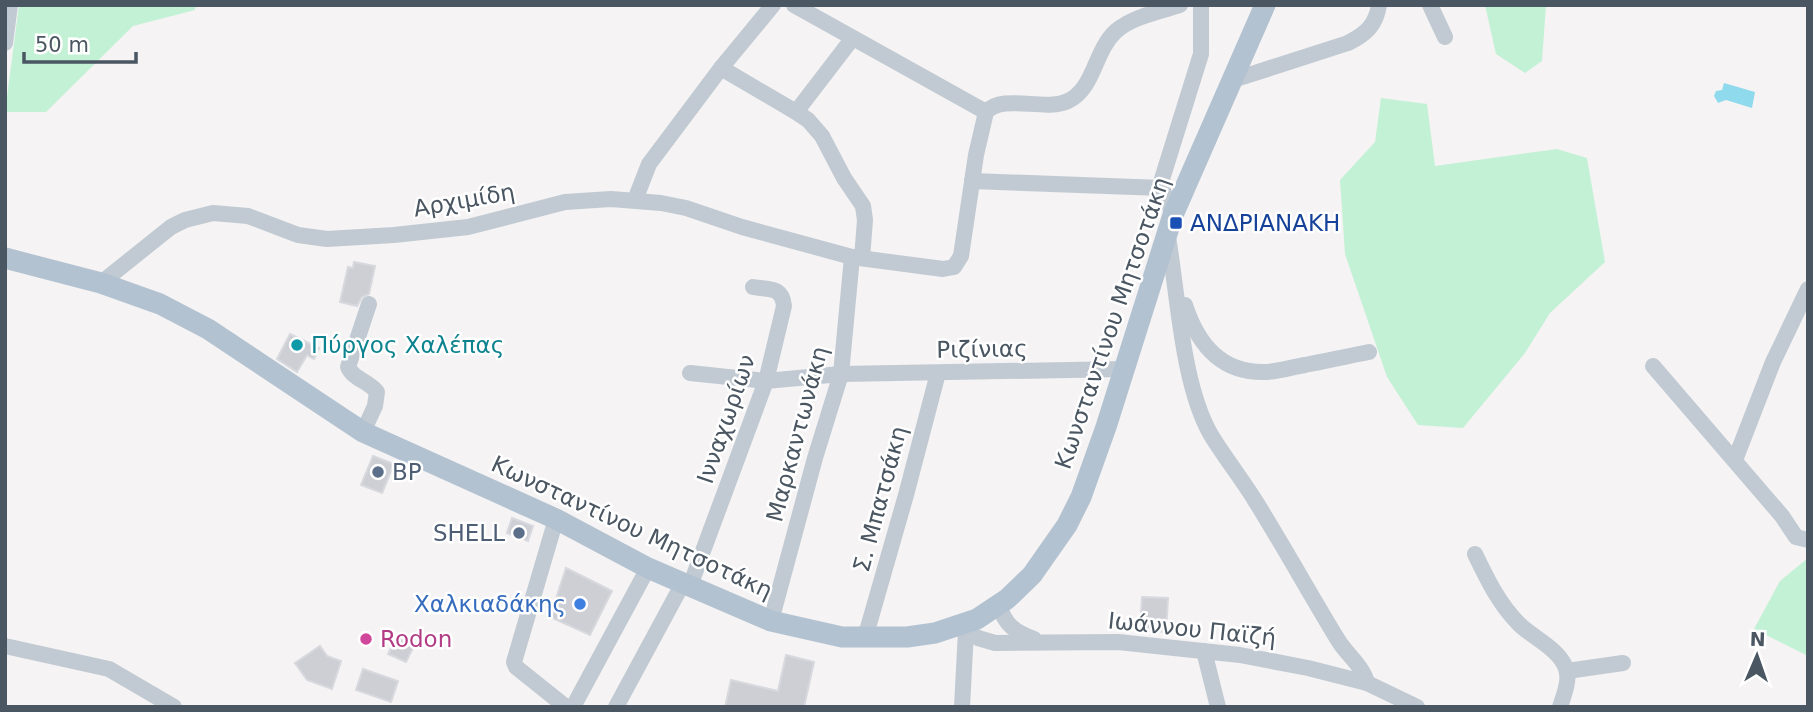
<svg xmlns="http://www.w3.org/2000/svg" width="1813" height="712" viewBox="0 0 1813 712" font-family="'DejaVu Sans',sans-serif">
<rect width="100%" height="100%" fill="#f5f3f3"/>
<g fill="#c3f1d5">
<polygon points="19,5 196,5 195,10 133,26 46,112 5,112"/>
<polygon points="1485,5 1546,5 1542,61 1525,73 1496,54"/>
<polygon points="1381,98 1427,104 1435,166 1557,149 1587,158 1605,262 1550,313 1525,353 1463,428 1418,425 1387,377 1345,254 1340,180 1375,142"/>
<polygon points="1808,558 1808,656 1754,629 1780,581"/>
</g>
<polygon fill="#90daee" points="1724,83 1755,92 1752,108 1726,100 1718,103 1714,96 1716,91 1722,90"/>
<g fill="#cdcfd5" stroke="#d7d9de" stroke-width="2">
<polygon points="354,262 375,266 369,294 362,297 357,306 340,302 348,267 353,268"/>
<polygon points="290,334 319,348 314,359 307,355 297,372 277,359"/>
<polygon points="373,456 394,464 382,493 361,485"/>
<polygon points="512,518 533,526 528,541 507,533"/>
<polygon points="566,568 612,591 590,635 550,617"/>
<polygon points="1142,597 1168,598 1166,632 1140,630"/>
<polygon points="396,638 414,646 406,662 388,654"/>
<polygon points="320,646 327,656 341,661 332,689 307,680 295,663"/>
<polygon points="786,655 814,662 804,707 725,707 731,680 778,691"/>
<polygon points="363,669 398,681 391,702 356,690"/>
</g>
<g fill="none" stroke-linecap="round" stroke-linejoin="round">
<g stroke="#c1cad2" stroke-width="16">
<polyline points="794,5 986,112"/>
<polyline points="1430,5 1445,37"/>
<polyline points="5,43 10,5"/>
<polyline points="721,68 796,112 808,120 822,136 844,178 863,206 865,220 862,258"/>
<path d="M1230,81L1348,43C1366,34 1376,25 1379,5"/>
<polyline points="796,112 852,39"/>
<polyline points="972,181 1162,188"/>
<polyline points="635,200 649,164 721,68 773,5"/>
<polyline points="1173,215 1162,188 1162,179 1201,54 1201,5"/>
<path d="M1168,237C1178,295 1182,385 1211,435C1225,458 1242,479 1256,502C1284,547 1310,594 1338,640C1347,655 1363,666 1367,683"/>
<path d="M101,283L171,227L185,220L213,213L248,216L298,235L327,239L394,235L468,227L565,202L611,199L661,203L686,208L742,227L852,257L943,269L954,267L961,256L976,155L986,112C1003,93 1045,112 1068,101C1095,88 1094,51 1116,31C1134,16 1159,12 1180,5"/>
<path d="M1185,305C1198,345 1222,374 1267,372C1279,371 1293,367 1305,365C1326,361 1348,356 1369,352"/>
<polyline points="1653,366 1782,516 1796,537 1808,540"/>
<polyline points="690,373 766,381 841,374 1123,369"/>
<path d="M363,432L375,406L377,392C369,381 353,379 348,367L369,304"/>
<polyline points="1735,460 1773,362 1808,289"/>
<polyline points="556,519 514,662 516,667 566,707"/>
<path d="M1475,554C1487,579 1499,604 1519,624C1532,637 1555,647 1564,664C1572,677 1564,694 1560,707"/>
<path d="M690,586L766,381L784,306C782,286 769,290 753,287"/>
<path d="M999,605C1005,625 1015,632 1034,639"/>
<polyline points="771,621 815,458 841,374 852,257"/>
<polyline points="959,626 978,638 995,643 1118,642 1240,655 1308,668 1367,683 1417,707"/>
<polyline points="865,638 906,495 938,373"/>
<polyline points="5,646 109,669 174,707"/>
<polyline points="1204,651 1218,707"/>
<polyline points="1567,671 1623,663"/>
<polyline points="573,707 648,568"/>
<polyline points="616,707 683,583"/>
<polyline points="962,707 966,631"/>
</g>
<polyline stroke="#b3c2d1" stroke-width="21" points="5,258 101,283 160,304 208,329 363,432 556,519 648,568 771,621 842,637 907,637 935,633 977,619 1007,599 1032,575 1067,525 1081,497 1106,427 1173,215 1265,5"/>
</g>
<rect fill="#1a4fb4" stroke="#fff" stroke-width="2.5" x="1169" y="216" width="14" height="14" rx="3.5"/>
<circle fill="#0f9aa8" stroke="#fff" stroke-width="2.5" cx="297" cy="345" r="7"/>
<g fill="#5c6f8a" stroke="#fff" stroke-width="2.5">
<circle cx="378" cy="472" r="7"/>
<circle cx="519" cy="533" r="7"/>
</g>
<circle fill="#3f7fe0" stroke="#fff" stroke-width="2.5" cx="580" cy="604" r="7"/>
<circle fill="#d1479c" stroke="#fff" stroke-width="2.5" cx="366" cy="639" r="7"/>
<g text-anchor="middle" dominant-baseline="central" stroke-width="5" stroke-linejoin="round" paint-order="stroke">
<g font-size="23" fill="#4a5661" stroke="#fff">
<text transform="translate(464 200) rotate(-10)">Αρχιμίδη</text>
<text transform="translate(1112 323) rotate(-71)">Κωνσταντίνου Μητσοτάκη</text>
<text transform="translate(982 349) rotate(-1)">Ριζίνιας</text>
<text transform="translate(726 419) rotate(-71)">Ινναχωρίων</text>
<text transform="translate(797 434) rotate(-75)">Μαρκαντωνάκη</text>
<text transform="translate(880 499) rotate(-75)">Σ. Μπατσάκη</text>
<text transform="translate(632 527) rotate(25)">Κωνσταντίνου Μητσοτάκη</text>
<text transform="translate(1192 629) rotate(6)">Ιωάννου Παϊζή</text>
</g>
<g font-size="23" fill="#164399" stroke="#fff" text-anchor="start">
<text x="1190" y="223">ΑΝΔΡΙΑΝΑΚΗ</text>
</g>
<g font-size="23" fill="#0d838f" stroke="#fff" text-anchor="start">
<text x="311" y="345">Πύργος Χαλέπας</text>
</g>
<g font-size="23" fill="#4e5e75" stroke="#fff" text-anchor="start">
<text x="392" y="472">BP</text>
<text x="505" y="533" text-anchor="end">SHELL</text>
</g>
<g font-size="23" fill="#366cbe" stroke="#fff" text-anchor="end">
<text x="566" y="604">Χαλκιαδάκης</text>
</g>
<g font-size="23" fill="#b23c85" stroke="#fff" text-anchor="start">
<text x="380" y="639">Rodon</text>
</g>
</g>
<rect width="1813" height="712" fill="none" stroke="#4a5661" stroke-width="14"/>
<g transform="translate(1757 656) rotate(2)" stroke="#ffffff" stroke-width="5" paint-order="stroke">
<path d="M0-5L12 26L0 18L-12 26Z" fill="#4a5661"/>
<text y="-10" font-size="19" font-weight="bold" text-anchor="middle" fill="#4a5661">N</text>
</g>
<path d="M24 52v10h112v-10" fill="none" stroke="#4a5661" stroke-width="3.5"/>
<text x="35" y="52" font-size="21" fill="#4a5661" stroke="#ffffff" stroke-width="5" paint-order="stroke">50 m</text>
</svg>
